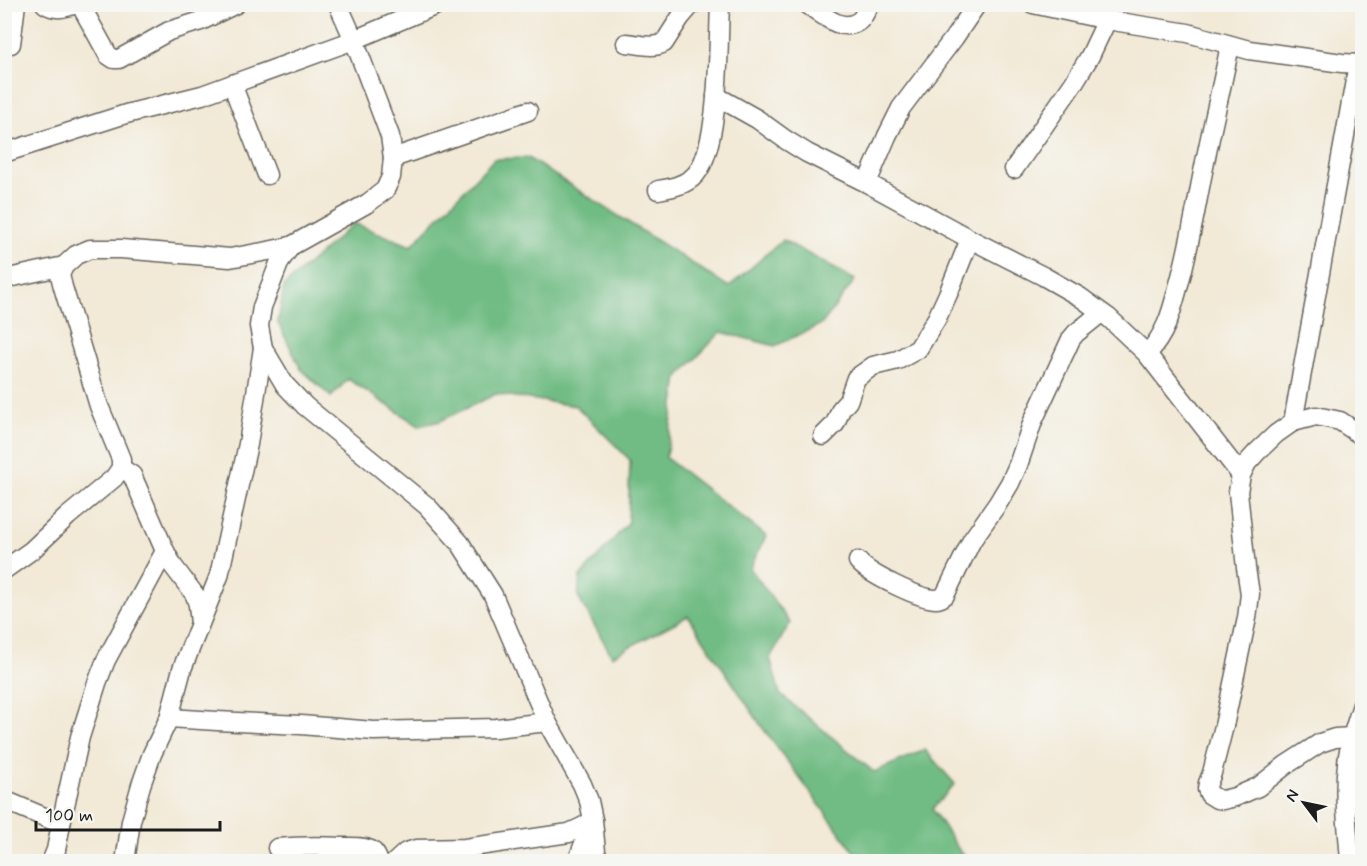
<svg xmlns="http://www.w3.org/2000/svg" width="1367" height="866" viewBox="0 0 1367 866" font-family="Mynerve,sans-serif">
<rect width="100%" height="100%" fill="#f6f6f2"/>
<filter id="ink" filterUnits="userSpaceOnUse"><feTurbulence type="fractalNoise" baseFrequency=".0167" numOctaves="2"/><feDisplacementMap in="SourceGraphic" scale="12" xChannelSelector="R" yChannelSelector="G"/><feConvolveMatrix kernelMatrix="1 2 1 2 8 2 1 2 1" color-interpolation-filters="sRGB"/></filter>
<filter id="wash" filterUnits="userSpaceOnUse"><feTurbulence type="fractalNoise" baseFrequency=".008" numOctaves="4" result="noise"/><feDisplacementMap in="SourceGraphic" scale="24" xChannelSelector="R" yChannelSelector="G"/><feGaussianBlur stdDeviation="1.35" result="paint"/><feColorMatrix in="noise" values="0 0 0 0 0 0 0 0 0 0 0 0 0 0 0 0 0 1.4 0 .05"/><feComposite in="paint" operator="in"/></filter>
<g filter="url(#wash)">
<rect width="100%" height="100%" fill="#f2e9d6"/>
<polygon fill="#71bc84" stroke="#466c50" stroke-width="1.5" points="528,158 729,287 783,240 855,280 822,324 775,346 721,332 678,377 666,458 766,536 750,568 790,623 770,658 780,694 874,772 925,750 955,784 932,809 961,853 974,861 861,861 762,727 688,616 612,656 578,597 580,577 628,523 630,460 576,406 496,394 440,421 419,426 348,379 331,397 301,369 278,323 284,286 354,223 411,246 494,159"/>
</g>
<g filter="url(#ink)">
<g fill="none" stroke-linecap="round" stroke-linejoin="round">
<defs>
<g id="minor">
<path d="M45,4C56,11 65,8 76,4"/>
<polyline points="80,4 108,55 114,59 119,59 169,31 201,21 236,4"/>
<path d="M807,4C822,14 842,34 859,21C864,17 866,10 870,4"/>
<polyline points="1033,4 1107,20 1188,33 1249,50 1342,63 1362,64"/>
<path d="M626,43C639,44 653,49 664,43L680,18L692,4"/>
<polyline points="11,44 16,4"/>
<polyline points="232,84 267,175"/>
<polyline points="716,96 757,119 786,140 807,153 867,183 970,239 1043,276 1080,297 1109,318 1147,354 1241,475"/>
<polyline points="4,153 126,114 202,95 354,40 439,4"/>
<polyline points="393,158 528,111"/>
<polyline points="1014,169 1073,84 1090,56 1107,20"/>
<polyline points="867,183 887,136 901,108 954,38 977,4"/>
<path d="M658,190C670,188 682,186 692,178C721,155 718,42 720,4"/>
<polyline points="291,246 280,261 262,307 259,326 263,348 285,385 305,406 427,506 460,543 493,595 547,722 582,784 589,801 593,820 596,852 599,862"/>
<polyline points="4,279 64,266"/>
<path d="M1147,354C1167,333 1172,310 1179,284C1190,245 1196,206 1204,167C1212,126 1222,86 1230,45"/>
<polyline points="1293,422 1358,64"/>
<polyline points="823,436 835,424 841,409 848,401 856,378 873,366 898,360 918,349 937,318 948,294 970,239"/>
<polyline points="121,468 132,475 165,551 173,566 195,595 198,605 200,623"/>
<path d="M858,561C868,574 920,599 936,599C941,599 941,598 945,595L972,540L998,503L1010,483L1018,465L1033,421L1071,339L1076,333L1101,313"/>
<polyline points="4,570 32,550 68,516 114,478 121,468 121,459 99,406 63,287 60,275 64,266 76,255 90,249 121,249 230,258 268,251 291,246 368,203 385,190 391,177 393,158 390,136 354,40 338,4"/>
<polyline points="169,718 217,721 301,725 374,731 496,728 547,722"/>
<polyline points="1352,737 1335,738 1320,743 1286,765 1258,787 1235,797 1223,800 1217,799 1209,794 1207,789 1208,783 1212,773 1224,726 1247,618 1250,594 1246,568 1238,492 1241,475 1247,463 1257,452 1276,434 1293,422 1316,416 1340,421 1362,436"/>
<polyline points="4,800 61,824"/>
<path d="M277,848C299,846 321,846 343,847C352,847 363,846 371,850C376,853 377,857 379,862"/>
<polyline points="51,862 56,850 61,824 80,737 97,683 106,660 165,551"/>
<polyline points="125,862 131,821 141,785 152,754 169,718 182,669 219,576 248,444 263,348"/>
<polyline points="395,862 406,852 416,849 465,848 569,833 582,827 593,820"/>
<polyline points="577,862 586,838 593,828"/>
<path d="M1350,862C1348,829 1343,796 1347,763C1349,743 1356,724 1362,705"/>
</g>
</defs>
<use href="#minor" stroke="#67645d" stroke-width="21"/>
<use href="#minor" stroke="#fff" stroke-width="18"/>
</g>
</g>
<rect width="1367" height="866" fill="none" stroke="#f6f6f2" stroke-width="24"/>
<g transform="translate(1304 803) rotate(302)" stroke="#f6f6f2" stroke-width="4.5" paint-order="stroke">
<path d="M0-4.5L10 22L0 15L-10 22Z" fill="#1c1c1c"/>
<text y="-9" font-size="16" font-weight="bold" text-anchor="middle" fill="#1c1c1c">N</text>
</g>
<path d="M36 821v9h184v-9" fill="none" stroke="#1c1c1c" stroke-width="3"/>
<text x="45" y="821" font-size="18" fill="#1c1c1c" stroke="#f6f6f2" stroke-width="4.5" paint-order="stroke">100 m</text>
</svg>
